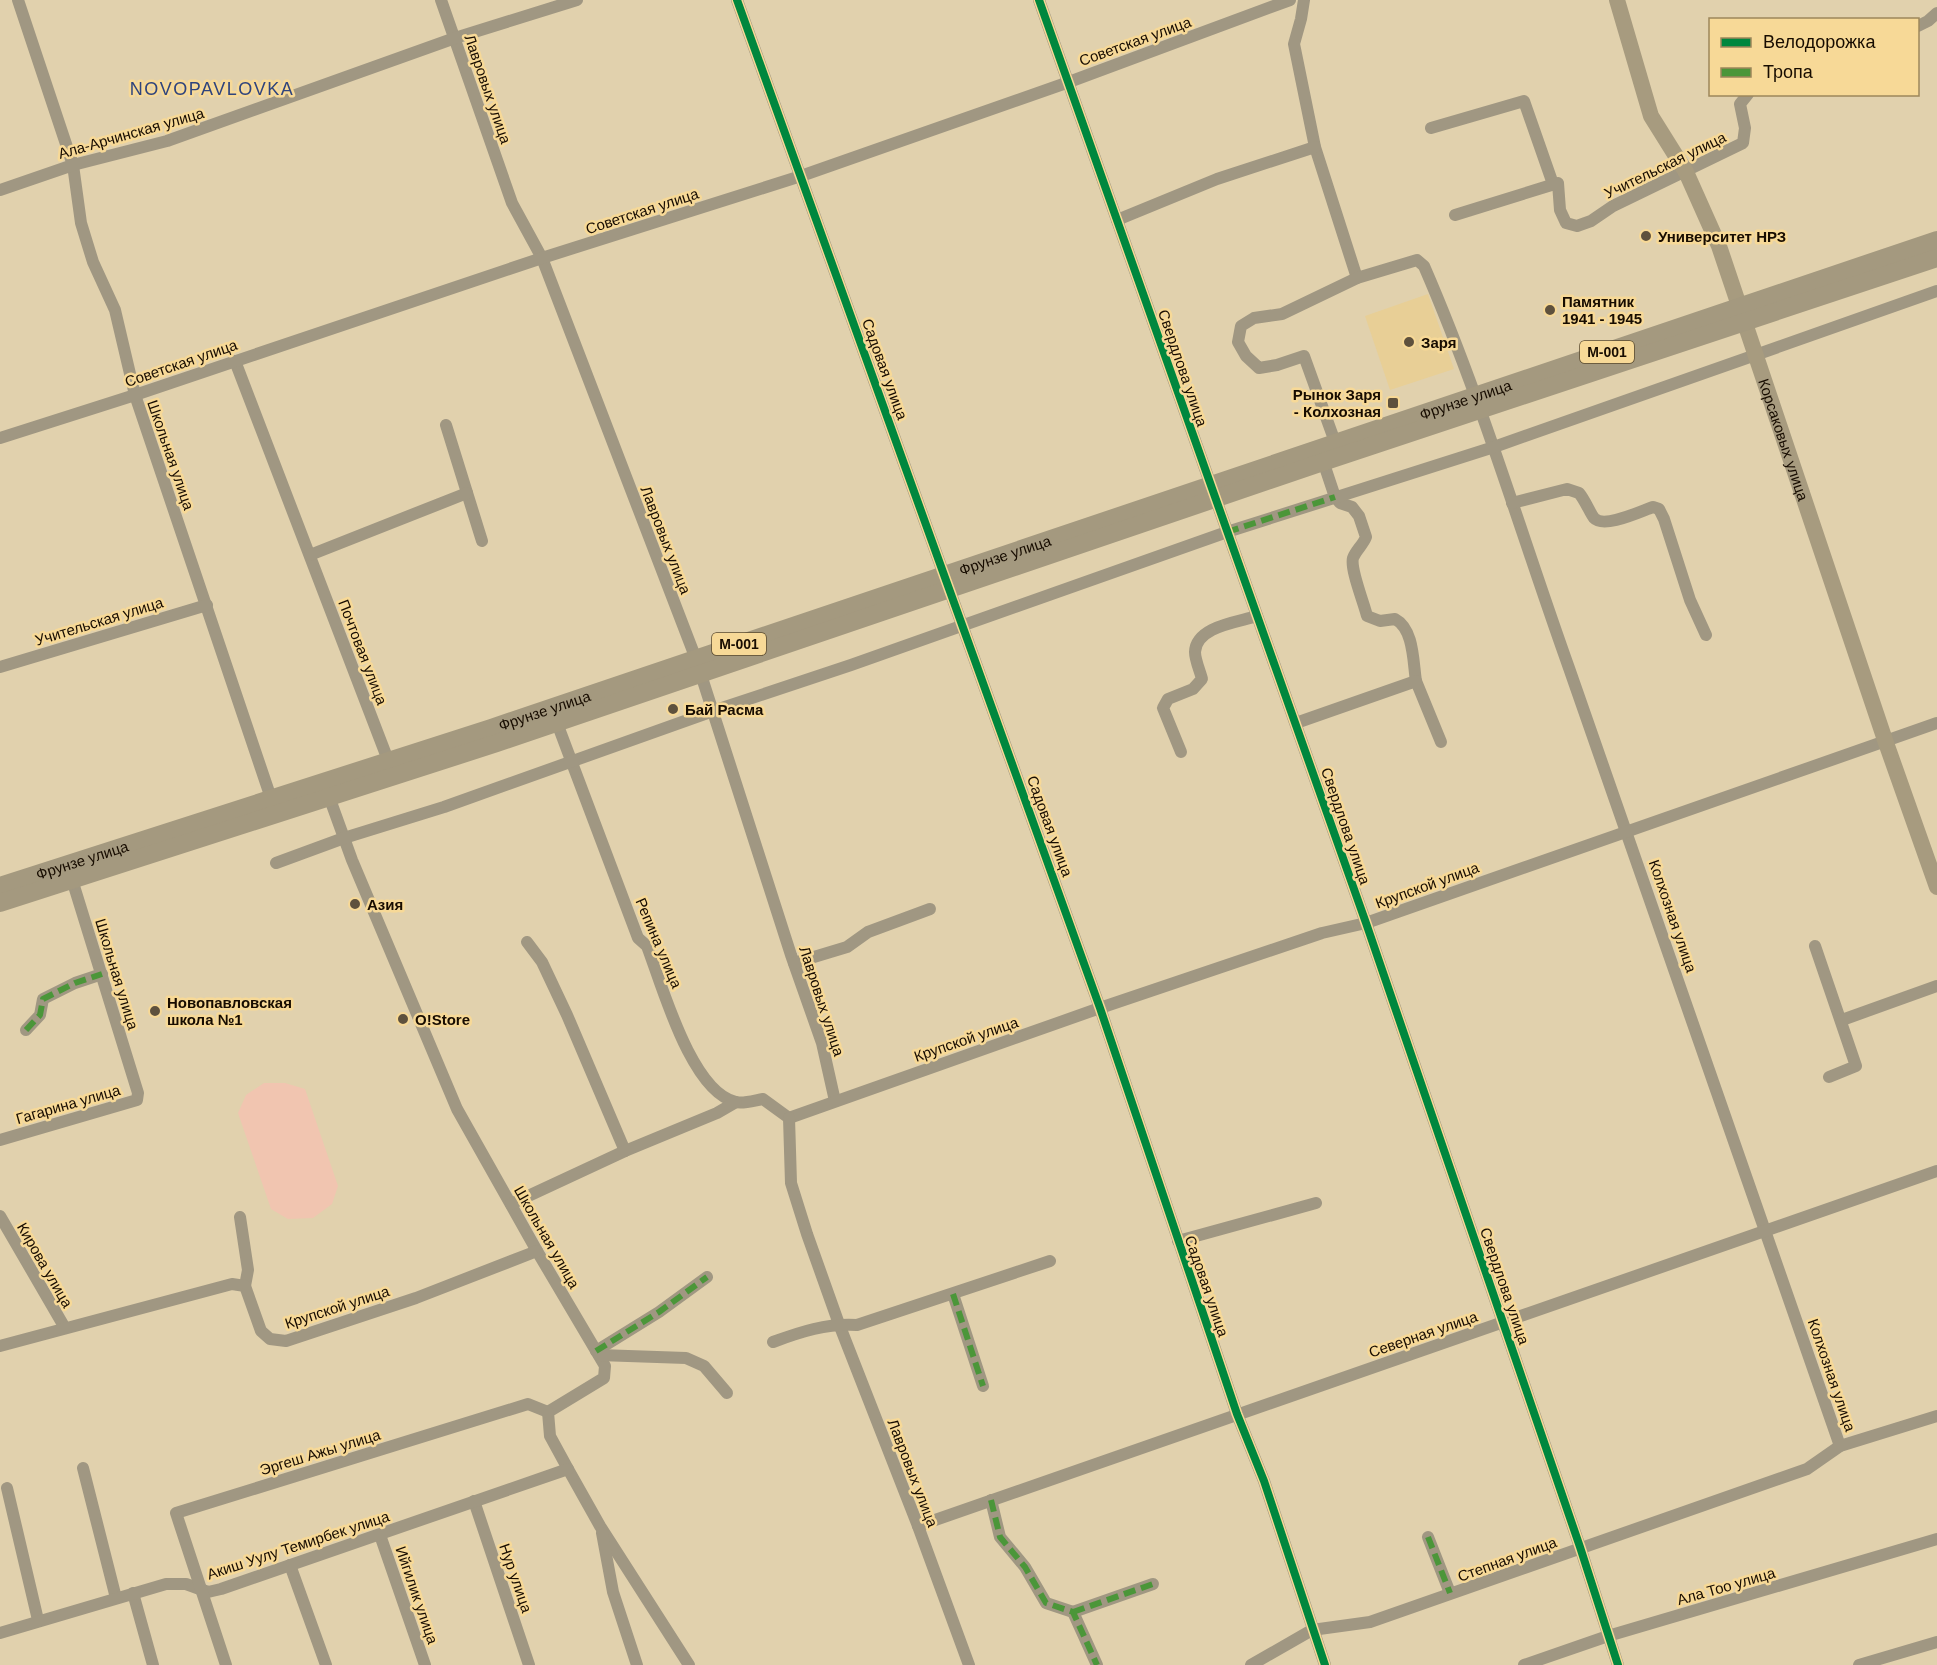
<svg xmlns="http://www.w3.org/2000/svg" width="1937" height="1665" viewBox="0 0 1937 1665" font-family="Helvetica,sans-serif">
<rect width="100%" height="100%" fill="#e1d1ad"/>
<polygon fill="#e8cf96" points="1428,294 1454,369 1390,390 1365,316"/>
<polygon fill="#f1c5b0" points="264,1083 285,1083 305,1089 338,1186 332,1204 313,1218 288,1219 271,1209 238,1113 246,1095"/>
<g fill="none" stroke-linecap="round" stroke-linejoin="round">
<g stroke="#a09782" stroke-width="12">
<polyline points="18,0 73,165 81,223 93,262 115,310 135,395 273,804"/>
<polyline points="441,0 512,203 542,258 696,659 791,955 822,1043 835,1101"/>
<polyline points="737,0 1100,1008 1237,1414 1264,1481 1325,1665"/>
<polyline points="1039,0 1366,923 1580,1547 1618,1665"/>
<polyline points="1304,0 1301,19 1294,44 1315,147 1357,278"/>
<polyline points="1918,26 1928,21 1937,13"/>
<polyline points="1431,128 1524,101 1553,184"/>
<polyline points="0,190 73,165 167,141 455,38 577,0"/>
<polyline points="1455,215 1558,183 1560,210 1566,223 1577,226 1591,221 1613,206 1743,143 1745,128 1740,104 1748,94"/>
<polyline points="1117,220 1217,179 1315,147"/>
<polyline points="235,361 388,760"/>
<polyline points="446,425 482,541"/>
<polyline points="0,438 135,395 542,258 801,176 1069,82 1290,0"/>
<path d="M1335,442L1304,356L1277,365L1259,368L1246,356L1238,342L1241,326L1254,318L1282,314L1357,278L1417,260L1424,266C1481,397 1521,534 1569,668C1661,927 1752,1186 1840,1446"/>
<path d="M1321,455L1335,497L1340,503L1352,507L1359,516L1366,537C1363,545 1356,550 1353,558C1350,569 1364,603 1367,616L1380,621L1395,619C1414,629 1413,662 1416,681"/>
<path d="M1512,503L1567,489L1579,493C1585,500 1590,513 1594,518C1604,529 1641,511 1653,507L1659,509L1664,519L1690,600L1706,635"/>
<polyline points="310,555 467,493"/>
<polyline points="0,667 207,605"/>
<path d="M557,723L638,938L647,946C662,985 691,1092 736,1102C743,1104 756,1100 763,1099L789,1118"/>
<polyline points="1296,723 1416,681 1441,742"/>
<path d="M1181,752L1163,708L1168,699L1193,689L1202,679C1200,671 1195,660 1195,652C1196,626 1239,622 1257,616"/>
<polyline points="327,791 352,860 457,1109 537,1251 605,1366 604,1378 548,1412 550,1436 568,1469 600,1526 689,1665"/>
<polyline points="276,863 344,838 444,807 713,711 851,665 1227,532 1494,447 1937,291"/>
<polyline points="527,942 542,962 567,1015 625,1151"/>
<polyline points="1815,946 1856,1066 1829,1077"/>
<polyline points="794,963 847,947 868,932 930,909"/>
<polyline points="1842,1020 1937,986"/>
<polyline points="26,1030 40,1015 43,999 75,983 102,974"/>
<polyline points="789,1118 1100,1008 1322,933 1366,923 1937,723"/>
<polyline points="789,1118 791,1183 807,1234 839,1324 918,1526 969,1665"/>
<polyline points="0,1140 137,1100 138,1093 70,873"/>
<polyline points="511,1204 625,1151 717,1113 736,1102"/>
<polyline points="0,1216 65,1328"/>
<polyline points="240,1217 248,1270 245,1286"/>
<polyline points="1178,1241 1316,1203"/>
<polyline points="953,1294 983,1386"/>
<path d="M773,1342C800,1332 827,1323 857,1325L1050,1261"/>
<polyline points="0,1346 232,1284 245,1286 261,1331 270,1339 286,1341 416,1298 537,1251"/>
<polyline points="596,1351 659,1312 707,1277"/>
<polyline points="599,1355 686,1358 704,1366 727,1393"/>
<polyline points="83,1468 116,1598"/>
<polyline points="7,1488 38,1620"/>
<polyline points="991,1500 1000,1537 1025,1567 1046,1603 1073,1612 1097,1665"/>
<polyline points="474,1501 529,1665"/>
<polyline points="918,1526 1937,1171"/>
<polyline points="602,1533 613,1592 637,1665"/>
<polyline points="380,1535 425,1665"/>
<polyline points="1428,1537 1450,1593"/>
<polyline points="290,1565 326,1665"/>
<polyline points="133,1593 153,1665"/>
<polyline points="1073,1612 1153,1584"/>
<polyline points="0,1633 166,1584 186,1584 208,1592 221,1589 568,1469"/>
<polyline points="226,1665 176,1513 528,1404 548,1412"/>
<polyline points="1251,1665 1312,1630 1370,1622 1807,1469 1840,1446 1937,1416"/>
<polyline points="1524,1665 1608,1636 1937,1539"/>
<polyline points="1859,1665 1937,1642"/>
</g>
<path stroke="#a79b7f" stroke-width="16" id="s1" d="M1617,0L1651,116L1686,172L1719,246L1885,740L1937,887"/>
<g stroke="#a4997f" stroke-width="18">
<path id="s2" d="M0,886L491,728L1937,240"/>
<polyline points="0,903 497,743 1323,462 1937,258"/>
</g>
<g stroke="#4b9639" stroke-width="6" stroke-dasharray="12 6" stroke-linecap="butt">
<polyline points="1227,532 1335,497"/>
<polyline points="26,1030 40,1015 43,999 75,983 102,974"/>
<polyline points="953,1294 983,1386"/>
<polyline points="596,1351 659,1312 707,1277"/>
<polyline points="991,1500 1000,1537 1025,1567 1046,1603 1073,1612 1097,1665"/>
<polyline points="1428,1537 1450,1593"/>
<polyline points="1073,1612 1153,1584"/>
</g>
<defs>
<g id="cycleway">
<polyline points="737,0 1100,1008 1237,1414 1264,1481 1325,1665"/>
<polyline points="1039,0 1366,923 1580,1547 1618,1665"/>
</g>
</defs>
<use href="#cycleway" stroke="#f7d997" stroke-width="11"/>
<use href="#cycleway" stroke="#00873e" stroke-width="8"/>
</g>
<g fill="#5e513d" stroke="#f7d997" stroke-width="2">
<circle cx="1646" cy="236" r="6"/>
<circle cx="1550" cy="310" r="6"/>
<circle cx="1409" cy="342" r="6"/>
<rect x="1387" y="397" width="12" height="12" rx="3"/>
<circle cx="673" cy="709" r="6"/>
<circle cx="355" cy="904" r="6"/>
<circle cx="155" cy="1011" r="6"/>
<circle cx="403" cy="1019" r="6"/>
</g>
<g text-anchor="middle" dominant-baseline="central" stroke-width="5" stroke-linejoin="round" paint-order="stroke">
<g fill="#f7d997" stroke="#5a4a2d" stroke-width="1.5">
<rect x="1580" y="341" width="54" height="22" rx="4.5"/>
<rect x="712" y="633" width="54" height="22" rx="4.5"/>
</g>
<g font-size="14" font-weight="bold" fill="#170c00">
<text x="1607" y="352">M-001</text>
<text x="739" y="644">M-001</text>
</g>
<g font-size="15" fill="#170c00" stroke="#f7d997">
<text transform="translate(1135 41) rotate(-20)">Советская улица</text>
<text transform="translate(488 89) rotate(71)">Лавровых улица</text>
<text transform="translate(131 133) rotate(-16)">Ала-Арчинская улица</text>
<text transform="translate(1665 165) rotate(-26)">Учительская улица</text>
<text transform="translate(642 211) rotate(-18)">Советская улица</text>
<text transform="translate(181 363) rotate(-19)">Советская улица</text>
<text transform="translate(1183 368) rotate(71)">Свердлова улица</text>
<text transform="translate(885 369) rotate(70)">Садовая улица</text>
<text stroke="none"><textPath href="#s2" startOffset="1544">Фрунзе улица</textPath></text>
<text stroke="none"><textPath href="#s1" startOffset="472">Корсаковых улица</textPath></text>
<text transform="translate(171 455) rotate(71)">Школьная улица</text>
<text transform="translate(666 540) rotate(69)">Лавровых улица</text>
<text stroke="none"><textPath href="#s2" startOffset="1058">Фрунзе улица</textPath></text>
<text transform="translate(99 621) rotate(-17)">Учительская улица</text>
<text transform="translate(363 652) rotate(69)">Почтовая улица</text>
<text stroke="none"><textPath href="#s2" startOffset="572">Фрунзе улица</textPath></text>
<text transform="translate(1050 826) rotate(70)">Садовая улица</text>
<text transform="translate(1346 826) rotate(71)">Свердлова улица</text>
<text stroke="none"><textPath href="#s2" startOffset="86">Фрунзе улица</textPath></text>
<text transform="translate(1427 885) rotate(-20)">Крупской улица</text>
<text transform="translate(1673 916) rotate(71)">Колхозная улица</text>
<text transform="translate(659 943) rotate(67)">Репина улица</text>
<text transform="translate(117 974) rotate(73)">Школьная улица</text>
<text transform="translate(822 1001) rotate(72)">Лавровых улица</text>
<text transform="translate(966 1039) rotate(-19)">Крупской улица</text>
<text transform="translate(68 1104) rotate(-16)">Гагарина улица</text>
<text transform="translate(547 1237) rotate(60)">Школьная улица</text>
<text transform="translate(45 1265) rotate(60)">Кирова улица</text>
<text transform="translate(1207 1286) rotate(71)">Садовая улица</text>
<text transform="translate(1505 1286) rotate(71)">Свердлова улица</text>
<text transform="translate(337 1307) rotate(-18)">Крупской улица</text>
<text transform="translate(1423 1334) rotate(-19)">Северная улица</text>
<text transform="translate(1832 1375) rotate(71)">Колхозная улица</text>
<text transform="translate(320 1452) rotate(-17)">Эргеш Ажы улица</text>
<text transform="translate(913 1473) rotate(69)">Лавровых улица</text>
<text transform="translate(298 1545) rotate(-18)">Акиш Уулу Темирбек улица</text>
<text transform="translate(1507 1559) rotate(-20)">Степная улица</text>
<text transform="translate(516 1578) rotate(71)">Нур улица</text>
<text transform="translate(1726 1586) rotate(-16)">Ала Тоо улица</text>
<text transform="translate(417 1595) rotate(71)">Ийгилик улица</text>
</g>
<g font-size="15" font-weight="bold" fill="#170c00" stroke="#f7d997" text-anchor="start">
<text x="1658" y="236">Университет НРЗ</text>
<text x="1562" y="301">Памятник<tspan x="1562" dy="17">1941 - 1945</tspan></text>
<text x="1421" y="342">Заря</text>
<text x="1381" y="394" text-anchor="end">Рынок Заря<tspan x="1381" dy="17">- Колхозная</tspan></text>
<text x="685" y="709">Бай Расма</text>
<text x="367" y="904">Азия</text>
<text x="167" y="1002">Новопавловская<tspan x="167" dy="17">школа №1</tspan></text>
<text x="415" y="1019">O!Store</text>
</g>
<g font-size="18" letter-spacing="1.5" fill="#2f447d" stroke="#f7d997">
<text x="212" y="89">NOVOPAVLOVKA</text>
</g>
</g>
<rect x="1709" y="18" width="210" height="78" fill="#f7d997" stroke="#9d875b" stroke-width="1.5"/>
<rect x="1721" y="38" width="30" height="9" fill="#00873e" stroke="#9d875b" stroke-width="1.5"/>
<text x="1763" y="48" font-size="18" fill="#170c00">Велодорожка</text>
<rect x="1721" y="68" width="30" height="9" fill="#4b9639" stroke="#9d875b" stroke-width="1.5"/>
<text x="1763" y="78" font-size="18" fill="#170c00">Тропа</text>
</svg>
